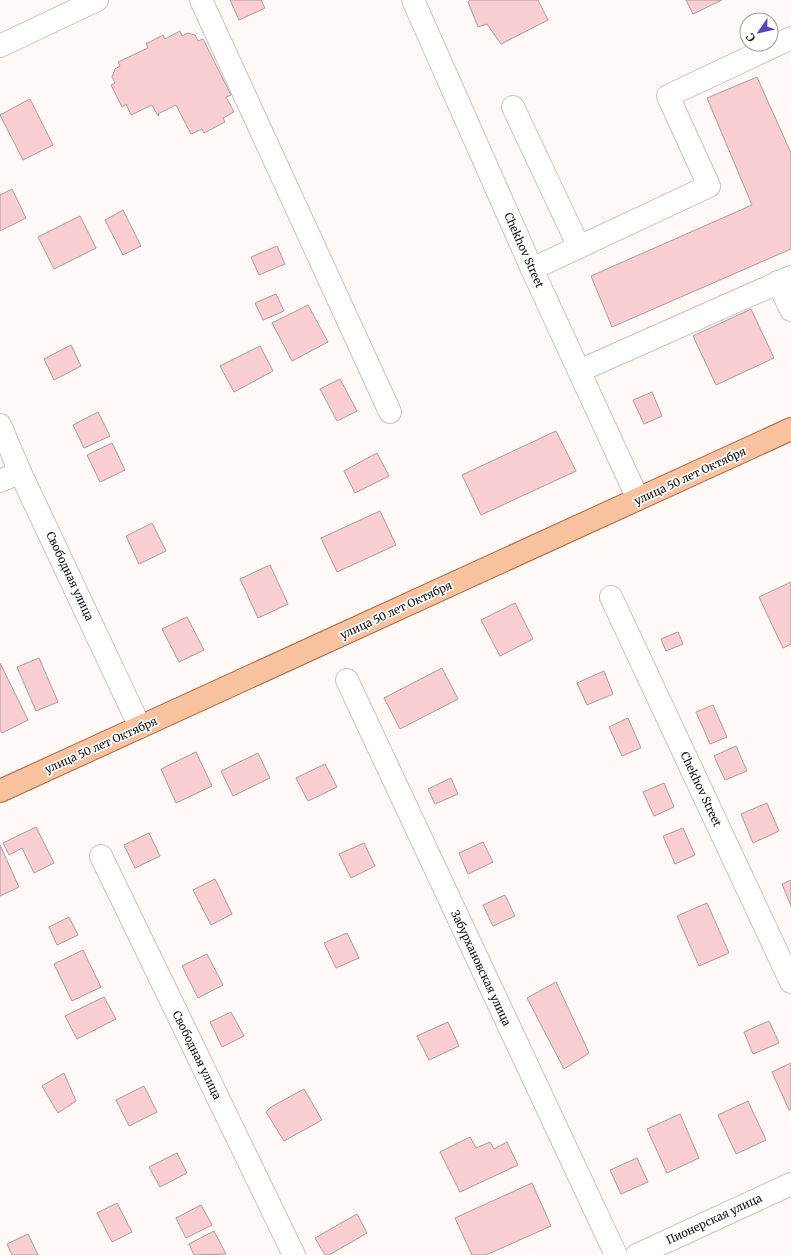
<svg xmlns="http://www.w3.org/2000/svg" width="791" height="1255" viewBox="0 0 791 1255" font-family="Merriweather,serif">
<rect width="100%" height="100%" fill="#fef8f7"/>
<g fill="#f8ced3" stroke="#a99c9d">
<polygon points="230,0 261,0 265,8 239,20"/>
<polygon points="470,0 538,0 548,20 501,44 487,24 478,27 468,2"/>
<polygon points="686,0 722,0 693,14"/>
<polygon points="180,31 182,36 188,33 195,35 198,41 203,39 231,95 226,97 234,112 223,118 225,122 204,133 202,129 191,134 176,105 158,114 159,115 158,116 152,105 131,115 126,104 122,107 111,85 115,83 112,77 115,69 120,66 118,62 148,48 146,43 148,43 163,35 165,39"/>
<polygon points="757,77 791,153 791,249 612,327 591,276 752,205 707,98"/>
<polygon points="30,99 53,145 23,160 0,115"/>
<polygon points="12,189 26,218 0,231 0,195"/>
<polygon points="123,210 141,246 123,255 105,220"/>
<polygon points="80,216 96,248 54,269 38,237"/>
<polygon points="277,246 285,264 259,275 251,257"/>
<polygon points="276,294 284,311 263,320 255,303"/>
<polygon points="308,305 328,342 292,361 272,323"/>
<polygon points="751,309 774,358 716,385 693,336"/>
<polygon points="71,345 81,366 54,380 44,359"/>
<polygon points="260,346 273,371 234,392 220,366"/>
<polygon points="340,379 357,411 337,421 320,389"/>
<polygon points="652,392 662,416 644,424 633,400"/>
<polygon points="98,412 110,436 84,448 73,425"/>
<polygon points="556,431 576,471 481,515 462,475"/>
<polygon points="112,443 125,470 100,482 87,455"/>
<polygon points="377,453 389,476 355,493 344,471"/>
<polygon points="380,511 396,545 337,572 321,538"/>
<polygon points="152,523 166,551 139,564 126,536"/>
<polygon points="270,565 288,604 258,618 240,579"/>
<polygon points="791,582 791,644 783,648 759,597"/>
<polygon points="515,603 533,639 500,656 481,620"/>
<polygon points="187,617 204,650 179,662 162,629"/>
<polygon points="678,632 683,644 666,651 661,639"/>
<polygon points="39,658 58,702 36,711 17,667"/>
<polygon points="0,663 28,720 2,733 0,730"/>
<polygon points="442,668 458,699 400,729 384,698"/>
<polygon points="604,671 613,694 587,705 577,683"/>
<polygon points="713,705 727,737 710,744 696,712"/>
<polygon points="628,718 641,748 622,756 609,727"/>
<polygon points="736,746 747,771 725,780 714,756"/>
<polygon points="196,752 212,786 176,803 161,769"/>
<polygon points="258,753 270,778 233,796 221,771"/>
<polygon points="325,764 337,787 308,801 296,778"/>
<polygon points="451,778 458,794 435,804 428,789"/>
<polygon points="664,783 674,807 654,816 643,792"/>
<polygon points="767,803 779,831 753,843 741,814"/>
<polygon points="36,827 54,863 34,873 22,848 9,855 3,843"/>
<polygon points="683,828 695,855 675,864 663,836"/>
<polygon points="149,833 160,856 135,868 124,845"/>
<polygon points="483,842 493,862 468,874 459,853"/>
<polygon points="364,843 375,866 351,878 339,854"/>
<polygon points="0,845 19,887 0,896"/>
<polygon points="215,879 232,914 211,925 193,890"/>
<polygon points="791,880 791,906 782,884"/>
<polygon points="505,895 515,916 493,926 483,905"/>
<polygon points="707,903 729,953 699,966 677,916"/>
<polygon points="69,917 78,935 57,945 49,927"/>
<polygon points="347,933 359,958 336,968 324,943"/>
<polygon points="83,950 101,987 72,1001 54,964"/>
<polygon points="207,954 223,985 198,998 182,966"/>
<polygon points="556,982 589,1053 564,1069 527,998"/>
<polygon points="104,997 116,1019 77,1039 65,1016"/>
<polygon points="231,1012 244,1036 222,1047 210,1022"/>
<polygon points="769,1021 779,1043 753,1054 744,1032"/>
<polygon points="448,1022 459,1046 429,1060 417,1036"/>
<polygon points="791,1063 791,1109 789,1110 772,1072"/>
<polygon points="64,1073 76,1101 58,1113 42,1086"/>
<polygon points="144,1086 157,1112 129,1126 116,1100"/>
<polygon points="304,1089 322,1120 284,1141 266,1112 271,1107"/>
<polygon points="748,1101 766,1140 736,1154 718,1115"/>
<polygon points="680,1114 699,1158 667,1173 647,1129"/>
<polygon points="470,1137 476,1148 490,1142 494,1149 507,1142 518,1165 460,1192 440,1152"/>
<polygon points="177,1153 187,1173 160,1187 149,1167"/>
<polygon points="637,1158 648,1182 621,1194 610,1170"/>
<polygon points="532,1183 551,1226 486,1255 472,1255 455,1218"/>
<polygon points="117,1203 132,1232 112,1242 97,1213"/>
<polygon points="201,1205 212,1225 186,1238 176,1218"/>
<polygon points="357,1214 367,1233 329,1255 325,1255 315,1238"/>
<polygon points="214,1231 226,1254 194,1255 189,1244"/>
<polygon points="28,1234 38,1255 12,1255 7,1244"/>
</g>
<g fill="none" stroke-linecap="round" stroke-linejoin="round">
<defs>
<g id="minor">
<polyline points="201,0 390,412"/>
<polyline points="413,0 532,269 638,499"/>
<polyline points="0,46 97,0"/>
<polyline points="513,107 579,247"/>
<polyline points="532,269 709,186 668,96 791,38"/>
<polyline points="778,282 791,310"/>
<polyline points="579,371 791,277"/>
<polyline points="0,425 20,472 140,727"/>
<polyline points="0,481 20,472"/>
<polyline points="611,597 791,982"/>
<polyline points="347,680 616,1255"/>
<polyline points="101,856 294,1255"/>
<polyline points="637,1255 791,1184"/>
</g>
<polyline id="major" points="0,791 791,429"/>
</defs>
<use href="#minor" stroke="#cec1bf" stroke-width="24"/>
<use href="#major" stroke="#a56841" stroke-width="24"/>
<use href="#minor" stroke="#fff" stroke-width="22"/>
<use href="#major" stroke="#f9c29e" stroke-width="22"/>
</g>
<g text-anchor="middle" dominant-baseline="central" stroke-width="3.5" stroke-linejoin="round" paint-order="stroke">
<g font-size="11" fill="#100c0b" stroke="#fff">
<text transform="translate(524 250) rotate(66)">Chekhov Street</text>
<text transform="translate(690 476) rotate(-25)">улица 50 лет Октября</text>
<text transform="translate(70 576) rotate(65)">Свободная улица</text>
<text transform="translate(396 610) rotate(-25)">улица 50 лет Октября</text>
<text transform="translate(101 745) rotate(-24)">улица 50 лет Октября</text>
<text transform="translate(701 789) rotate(65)">Chekhov Street</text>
<text transform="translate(481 968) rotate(65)">Забурхановская улица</text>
<text transform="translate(197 1055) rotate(64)">Свободная улица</text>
<text transform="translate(714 1219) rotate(-25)">Пионерская улица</text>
</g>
</g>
<g transform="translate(759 32) rotate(236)"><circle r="19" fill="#ffffff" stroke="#9f9e9d"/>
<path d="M0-3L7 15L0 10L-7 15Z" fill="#5743bb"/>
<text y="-6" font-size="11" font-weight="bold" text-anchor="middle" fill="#100c0b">С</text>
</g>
</svg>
